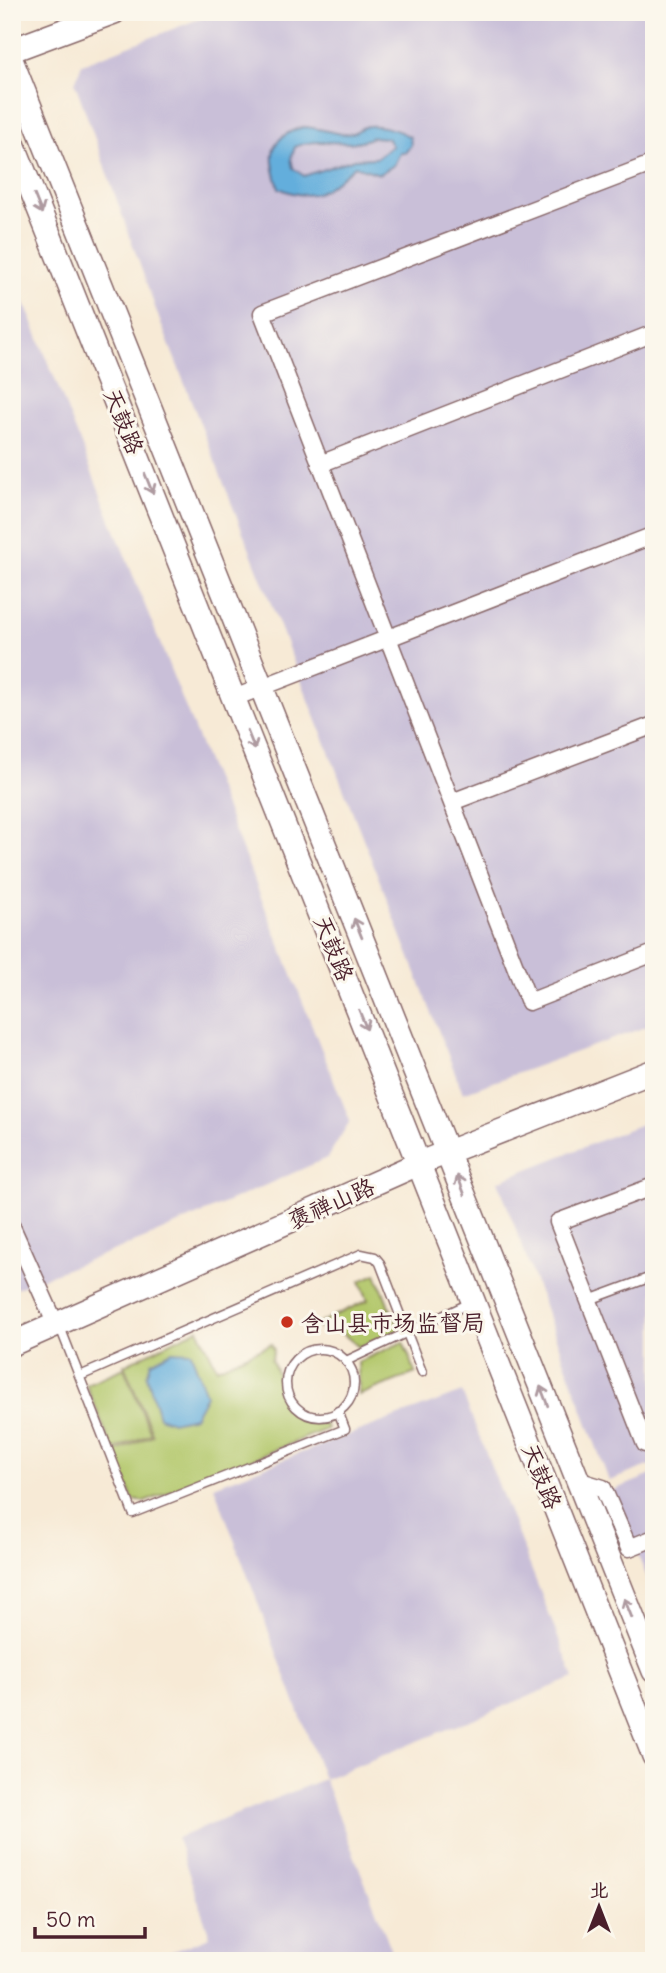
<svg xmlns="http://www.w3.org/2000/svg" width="666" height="1973" viewBox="0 0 666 1973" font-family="Delius,'LXGW WenKai TC',sans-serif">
<rect width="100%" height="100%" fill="#fbf7ec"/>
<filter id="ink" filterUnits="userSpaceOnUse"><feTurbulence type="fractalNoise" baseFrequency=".0143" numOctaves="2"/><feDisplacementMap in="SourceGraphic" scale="14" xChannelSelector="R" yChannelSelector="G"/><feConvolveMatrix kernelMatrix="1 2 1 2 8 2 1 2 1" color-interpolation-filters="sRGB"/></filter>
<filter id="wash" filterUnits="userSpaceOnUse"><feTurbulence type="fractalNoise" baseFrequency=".00686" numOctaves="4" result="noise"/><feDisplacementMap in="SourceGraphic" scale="28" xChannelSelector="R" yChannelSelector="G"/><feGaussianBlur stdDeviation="1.57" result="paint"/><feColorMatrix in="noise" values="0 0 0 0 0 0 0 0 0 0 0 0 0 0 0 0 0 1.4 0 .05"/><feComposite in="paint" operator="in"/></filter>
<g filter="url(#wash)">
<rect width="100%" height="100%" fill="#f7ead6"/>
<g fill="#c9bfd8">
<polygon points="217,12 654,12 654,1024 463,1093 160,321 75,83 82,64"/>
<polygon points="12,271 350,1121 327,1158 146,1238 12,1290"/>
<polygon points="654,1119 654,1464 609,1481 498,1181"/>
<polygon points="462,1392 574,1678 324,1779 396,1961 147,1961 210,1937 177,1838 324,1779 214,1486"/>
<polygon points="654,1474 654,1594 611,1491"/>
</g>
<g fill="#b2c76b" stroke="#7e734b" stroke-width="2">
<polygon points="376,1274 399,1330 359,1347 342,1333 319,1328 317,1324 368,1300 360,1281"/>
<path d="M198,1329L217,1368L271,1344L274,1350L271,1360C287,1383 276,1430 325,1423L327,1429L145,1502L133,1500L115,1452L153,1435L124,1365Z"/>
<polygon points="403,1342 416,1373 359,1395 358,1362"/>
<polygon points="124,1368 151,1434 113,1450 86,1384"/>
</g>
<g fill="#64aedc" stroke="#576684" stroke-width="2" fill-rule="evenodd">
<path d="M303,127C318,127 332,134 347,134C355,134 356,131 362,128C374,122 399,130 410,137L411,145L405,153H400L394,165L379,174L355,166C327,188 316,205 279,188C269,156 267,138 303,127ZM373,137L387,138L392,146L376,158L354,159L304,176L293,168L291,158L295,147C320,135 345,150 373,137Z"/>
<polygon points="172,1351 191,1352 206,1395 194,1417 172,1422 159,1417 147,1376 151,1362"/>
</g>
</g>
<g filter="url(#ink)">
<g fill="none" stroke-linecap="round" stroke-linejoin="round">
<defs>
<g id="lane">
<polyline points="589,1300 654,1276"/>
<polyline points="60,1327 133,1513 345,1429 338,1411"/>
<circle cx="320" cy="1383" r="34"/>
<polyline points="346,1361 470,1303"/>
<polyline points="80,1376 361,1254 375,1257 380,1263 422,1372"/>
</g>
<g id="street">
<polyline points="654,163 262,313 529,1002 654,953"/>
<polyline points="320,464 654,333"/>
<polyline points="234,698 654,535"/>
<polyline points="452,802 654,725"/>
<polyline points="12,1227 56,1325"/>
<polyline points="645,1444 558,1222 654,1186"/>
<polyline points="577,1480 603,1488 629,1548 654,1538"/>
</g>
<g id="secondary">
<polyline points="12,50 114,12"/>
<polyline points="12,62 654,1671"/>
<polyline points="12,141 654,1756"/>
<polyline points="12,1344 420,1163 654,1071"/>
</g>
</defs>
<use href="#lane" stroke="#876667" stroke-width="11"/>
<use href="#street" stroke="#876667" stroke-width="19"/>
<use href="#secondary" stroke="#876667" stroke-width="26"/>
<use href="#lane" stroke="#fff" stroke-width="8"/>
<use href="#street" stroke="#fff" stroke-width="16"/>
<use href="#secondary" stroke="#fff" stroke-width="23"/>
</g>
<defs><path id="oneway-shaft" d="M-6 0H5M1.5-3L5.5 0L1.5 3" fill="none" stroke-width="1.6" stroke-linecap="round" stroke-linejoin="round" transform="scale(1.75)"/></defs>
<g stroke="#ae9aa0">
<use href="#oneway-shaft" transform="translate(38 204) rotate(68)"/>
<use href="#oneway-shaft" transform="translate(149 484) rotate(68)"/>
<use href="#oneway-shaft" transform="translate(251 740) rotate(68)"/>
<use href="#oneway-shaft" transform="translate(358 928) rotate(-112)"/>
<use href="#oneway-shaft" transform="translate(363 1020) rotate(68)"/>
<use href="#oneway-shaft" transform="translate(461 1185) rotate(-111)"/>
<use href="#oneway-shaft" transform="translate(544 1396) rotate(-111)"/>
<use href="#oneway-shaft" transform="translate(628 1608) rotate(-112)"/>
</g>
</g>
<circle fill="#c8321e" stroke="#fbf7ec" stroke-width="2.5" cx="287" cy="1322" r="7"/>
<g text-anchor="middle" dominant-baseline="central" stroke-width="6" stroke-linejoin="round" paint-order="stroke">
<g font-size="23" fill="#4a1f2b" stroke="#fbf7ec">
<text transform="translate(124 421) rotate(68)">天鼓路</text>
<text transform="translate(334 948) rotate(68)">天鼓路</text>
<text transform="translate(331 1203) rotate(-24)">褒禅山路</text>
<text transform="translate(542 1476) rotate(68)">天鼓路</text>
</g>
<g font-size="23" fill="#4a1f2b" stroke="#fbf7ec" text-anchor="start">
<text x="301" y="1322">含山县市场监督局</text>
</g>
</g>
<rect width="666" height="1973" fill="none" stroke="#fbf7ec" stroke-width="42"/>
<g transform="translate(599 1907)" stroke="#fbf7ec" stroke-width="5" paint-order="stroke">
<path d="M0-5L12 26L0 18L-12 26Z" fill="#4a1f2b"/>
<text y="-10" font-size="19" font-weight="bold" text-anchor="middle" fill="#4a1f2b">北</text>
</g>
<path d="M35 1927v10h110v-10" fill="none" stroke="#4a1f2b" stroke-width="3.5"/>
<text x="46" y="1927" font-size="21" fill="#4a1f2b" stroke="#fbf7ec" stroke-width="5" paint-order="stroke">50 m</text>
</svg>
